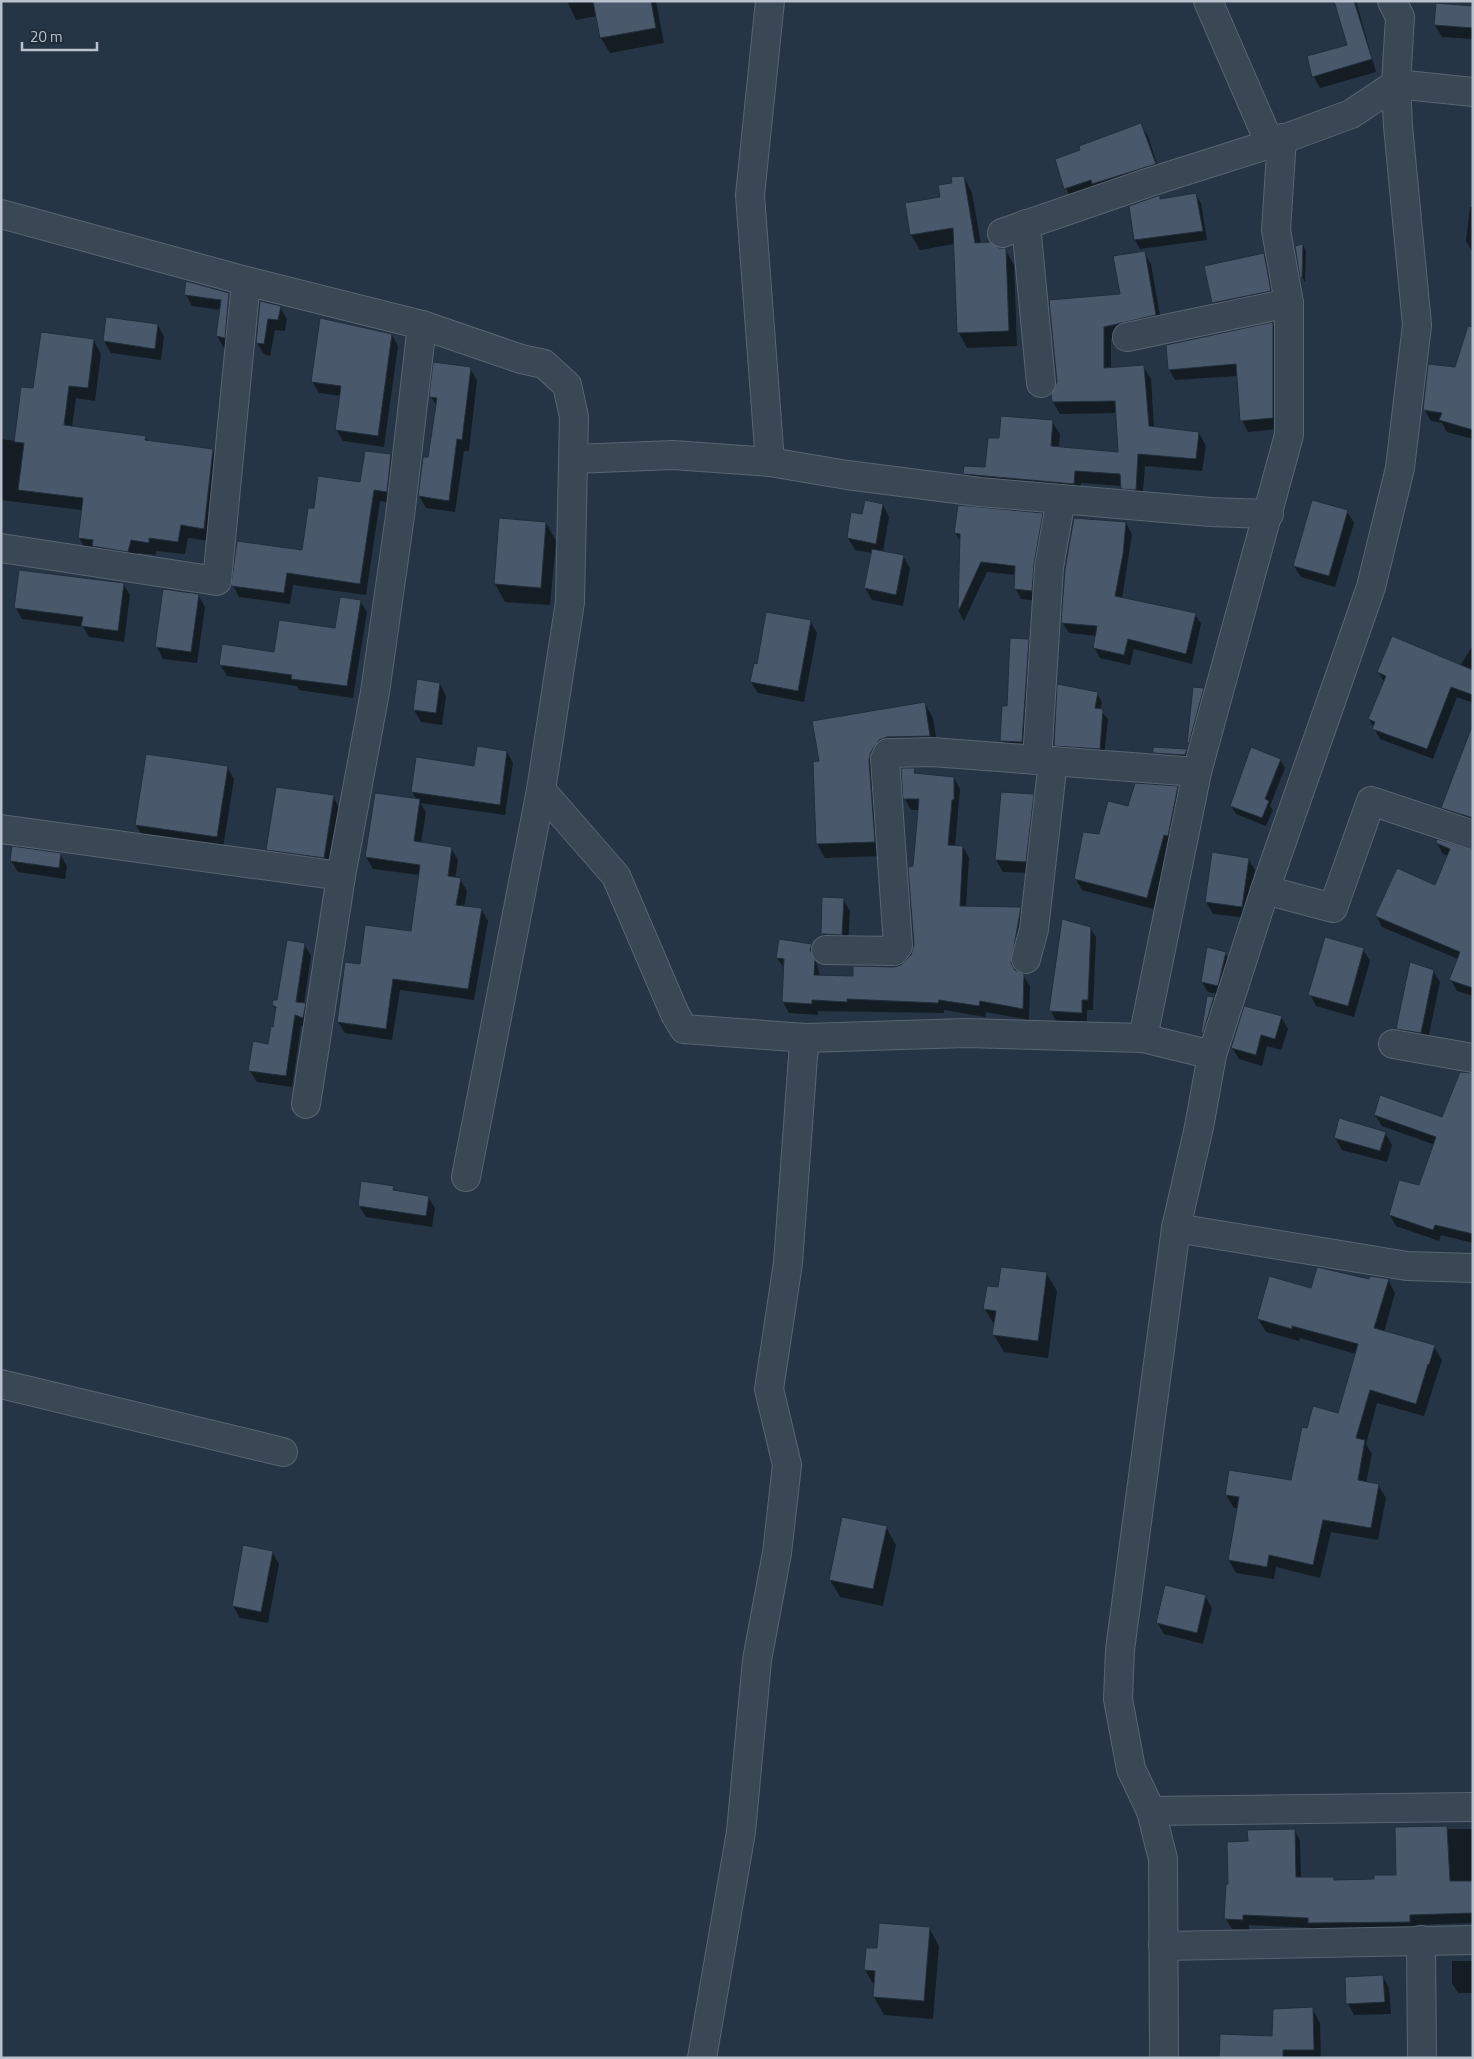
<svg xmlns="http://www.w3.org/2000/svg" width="1474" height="2059" viewBox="0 0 1474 2059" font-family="'Titillium Web',sans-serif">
<rect width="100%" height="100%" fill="#263545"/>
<g fill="#0007">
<polygon points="567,1 656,1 664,43 610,53 601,38 597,16 576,20"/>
<polygon points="1335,1 1356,1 1376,72 1320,88 1314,77 1308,57 1348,45"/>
<polygon points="1473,7 1473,39 1442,37 1435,25"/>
<polygon points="1141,125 1148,136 1161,176 1072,200 1066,188"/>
<polygon points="964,177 972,193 981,244 998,249 1005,249 1014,265 1017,346 967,348 959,333 955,244 920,250 911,235 906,204 942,198 953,184"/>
<polygon points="1195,194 1201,203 1207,240 1140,249 1135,240 1159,197 1161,200"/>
<polygon points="1470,207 1473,207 1473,253 1466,241"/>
<polygon points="1303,245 1306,251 1305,282 1302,277"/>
<polygon points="1144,252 1151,264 1162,327 1111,339 1111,369 1143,366 1151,379 1154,428 1199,433 1206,446 1202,471 1145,466 1142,502 1130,501 1122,486 1081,483 1080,497 971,486 964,474 987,469 1000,440 1052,422 1060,434 1059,448 1120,453 1117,413 1060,414 1053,402 1122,295"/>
<polygon points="1264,254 1270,266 1277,302 1220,314 1213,303"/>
<polygon points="186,294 228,294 235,305 231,349 224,348 217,336 221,310 192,306"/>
<polygon points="261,302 280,307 287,319 285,331 275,330 270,356 264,354 257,343"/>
<polygon points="107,318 158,325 164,337 161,360 111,353 104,341"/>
<polygon points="1273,324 1279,335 1279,429 1248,432 1242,420 1238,376 1175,380 1169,369"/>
<polygon points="392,335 398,346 384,447 343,441 336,429 341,396 319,393 312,381"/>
<polygon points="94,341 101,354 95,401 76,398 72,427 145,437 148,441 212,450 220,463 211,541 188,538 185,554 156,551 156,555 138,553 135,564 87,551 79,538 82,510 1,500 1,439 15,441 34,390"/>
<polygon points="470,369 477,380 469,451 464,451 455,512 426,508 419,496 429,459 437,407 431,397"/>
<polygon points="1473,370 1473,439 1447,432 1442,423 1431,421 1424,409"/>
<polygon points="391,455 397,467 393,503 380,501 366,595 293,585 290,604 239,597 233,585 303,552 315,510 361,483"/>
<polygon points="883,505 889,517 883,552 903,556 910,568 903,606 872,600 865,588 872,553 855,550 848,538 863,516"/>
<polygon points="1347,511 1354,523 1335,587 1301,577 1294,566"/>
<polygon points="1042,514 1048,524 1037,601 1021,599 1015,588 1016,575 987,572 964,621 959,612 961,543 955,532"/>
<polygon points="546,523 556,541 550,605 505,602 495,584"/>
<polygon points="1126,523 1132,534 1122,599 1195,614 1201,624 1192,664 1134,649 1130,665 1100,658 1094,647 1096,636 1069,633 1062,622"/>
<polygon points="89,578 123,584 130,595 124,642 89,637 83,627 22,619 15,607 89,581"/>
<polygon points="198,595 205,607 197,663 163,659 157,647"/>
<polygon points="360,601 367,612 353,698 299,690 297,686 227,676 220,664 275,653 336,629"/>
<polygon points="810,621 817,633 804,702 758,693 751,682 758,665"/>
<polygon points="1028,640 1035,652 1029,753 1008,753 1002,741"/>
<polygon points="1473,645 1473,703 1457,697 1433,759 1380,739 1369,719 1385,683 1378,672 1460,666"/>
<polygon points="440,684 446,696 442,725 421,722 414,710"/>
<polygon points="1203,690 1206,695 1191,748 1188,742"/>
<polygon points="1097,693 1102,702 1100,710 1108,719 1104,757 1060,754 1055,745"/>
<polygon points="925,704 933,718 938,750 877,775 882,856 825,858 817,844 820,763"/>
<polygon points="1186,750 1189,755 1188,760 1157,758 1154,753"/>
<polygon points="507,752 513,763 505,815 420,803 426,812 421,843 451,848 458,860 455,879 460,879 467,891 464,907 482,910 488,921 474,1000 400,990 392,1040 345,1033 338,1022 361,965 412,933 420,875 373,869 366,857 376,794 417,800 412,792 475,767"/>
<polygon points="147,755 227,767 234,779 223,848 143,837 136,825"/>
<polygon points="1473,755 1473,828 1449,819 1443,808"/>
<polygon points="1280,760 1285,768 1270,806 1273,810 1266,826 1236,814 1231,806"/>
<polygon points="914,769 917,775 954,778 960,789 955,847 963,847 969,858 966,907 1020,908 1026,919 1017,972 1023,975 1030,986 1029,1020 986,1012 985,1017 944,1010 944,1013 818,1011 818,1015 789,1013 783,1002 785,969 777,958 811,945 817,956 816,962 820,976 854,978 894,968 907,962 915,945 914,868 919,810 911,810 905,799"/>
<polygon points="1177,787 1184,798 1153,909 1082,890 1075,878 1100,836 1129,808"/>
<polygon points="333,796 339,808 330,869 274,861 267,850"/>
<polygon points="1033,796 1039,807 1032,873 1003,872 996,860"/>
<polygon points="1437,843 1473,851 1473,996 1457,991 1451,980 1458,959 1382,927 1376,916 1436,887 1449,856 1443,854"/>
<polygon points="60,854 67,866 65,879 18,872 11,861"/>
<polygon points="1248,859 1255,870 1248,918 1213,914 1206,902"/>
<polygon points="823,899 843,899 850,911 848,946 829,946 822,934"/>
<polygon points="1090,928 1096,937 1093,1010 1087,1010 1087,1022 1056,1021 1051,1011"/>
<polygon points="304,944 311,956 304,1004 312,1016 310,1029 301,1026 292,1087 257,1082 250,1071 269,1045 277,1012 273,1005 278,1001"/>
<polygon points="1363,950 1370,961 1354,1017 1316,1006 1310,994"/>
<polygon points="1225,953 1231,962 1223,995 1208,992 1202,982"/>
<polygon points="1433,971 1440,982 1427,1044 1404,1040 1397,1028"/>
<polygon points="1213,998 1220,1010 1209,1044 1202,1032"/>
<polygon points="1281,1017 1288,1029 1281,1050 1267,1046 1262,1066 1239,1059 1232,1048"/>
<polygon points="1375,1115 1443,1119 1473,1166 1473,1243 1441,1235 1439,1241 1396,1226 1390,1215 1420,1187 1435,1145 1382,1126"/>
<polygon points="1385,1133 1392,1145 1387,1162 1342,1150 1335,1138"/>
<polygon points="393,1187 395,1191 428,1197 435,1208 432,1227 366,1217 359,1206"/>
<polygon points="1046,1273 1057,1291 1048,1358 1004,1352 994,1335 995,1326 985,1309 999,1289"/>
<polygon points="1370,1280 1388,1280 1395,1293 1384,1332 1434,1347 1442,1360 1424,1416 1377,1403 1366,1444 1372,1454 1366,1483 1378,1485 1386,1498 1378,1540 1331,1532 1320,1578 1276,1567 1274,1579 1236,1573 1229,1560 1238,1508 1234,1508 1226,1495 1292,1481 1308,1430 1339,1414 1356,1354 1300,1338 1299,1341 1266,1332 1258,1319 1312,1290"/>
<polygon points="886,1527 896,1545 883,1606 840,1597 830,1580"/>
<polygon points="272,1552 279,1564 268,1623 240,1618 233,1606"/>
<polygon points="1205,1596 1212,1608 1203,1644 1164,1634 1157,1622"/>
<polygon points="1447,1827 1448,1829 1473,1829 1473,1923 1415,1925 1415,1932 1315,1933 1312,1928 1249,1925 1249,1930 1232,1929 1226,1919 1249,1842 1295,1831 1300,1841 1301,1879 1333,1878 1335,1881 1376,1880 1397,1876"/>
<polygon points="929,1928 939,1946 933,2019 884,2015 874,1997 875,1987 865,1970 867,1949 878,1950"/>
<polygon points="1452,1961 1473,1961 1473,1993 1458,1993 1452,1983"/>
<polygon points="1383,1977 1389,1988 1391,2014 1354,2015 1348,2004"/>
<polygon points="1312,2008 1320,2023 1321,2058 1221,2058 1273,2037"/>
</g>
<g fill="#49596b" stroke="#212e3c">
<polygon points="593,1 651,1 656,28 600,38"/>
<polygon points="1334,1 1354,1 1372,59 1312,77 1307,56 1347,45"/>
<polygon points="1436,3 1473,6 1473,28 1434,25"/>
<polygon points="1141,123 1156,164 1092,184 1091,180 1064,189 1055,159 1080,150 1079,146"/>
<polygon points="964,176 975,243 990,242 999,248 1006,248 1009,331 957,333 953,228 910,235 905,203 940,197 938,185 952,183 951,177"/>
<polygon points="1196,193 1203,231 1134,240 1129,206 1160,195 1160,199"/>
<polygon points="1303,244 1302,278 1300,278 1295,246"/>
<polygon points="1145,251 1156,315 1104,327 1104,368 1144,365 1149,426 1199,432 1196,459 1138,454 1136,490 1121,489 1120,474 1075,471 1074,484 963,474 964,466 985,467 988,438 999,438 1001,416 1053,420 1051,446 1118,452 1115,401 1052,402 1051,394 1057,382 1049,300 1120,294 1113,256"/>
<polygon points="1264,253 1271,291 1212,303 1204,266"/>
<polygon points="186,281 229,293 225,338 216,336 221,300 184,295"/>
<polygon points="260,301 281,306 278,320 268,319 264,344 256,343"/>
<polygon points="106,317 158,324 155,349 103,341"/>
<polygon points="320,318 392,334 378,436 335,430 341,386 311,382"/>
<polygon points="1273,322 1273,418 1240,421 1236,364 1168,370 1166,345"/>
<polygon points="1468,326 1473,327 1473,430 1439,420 1442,413 1423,410 1428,364 1455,367"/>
<polygon points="41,332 94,339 88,388 69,386 64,425 146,436 145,440 213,449 204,529 181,525 178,542 149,538 149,543 131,540 128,552 92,546 93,540 78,538 83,498 18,490 24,443 14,442 21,387 33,388"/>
<polygon points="433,362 471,367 462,440 457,439 449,501 418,496 423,457 428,457 437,398 429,397"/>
<polygon points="365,451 391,454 387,492 374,490 360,584 287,573 284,593 231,586 237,541 302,550 308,508 314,508 318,476 360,482"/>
<polygon points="865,500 883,504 876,544 847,538 851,512 862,514"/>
<polygon points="1312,500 1348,510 1329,576 1293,566"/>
<polygon points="958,505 1043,513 1034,564 1032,591 1014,589 1015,566 981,562 958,612 960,534 954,533"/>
<polygon points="499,518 546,522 541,588 494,584"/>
<polygon points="1074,518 1126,522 1123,554 1115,596 1196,613 1186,654 1128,639 1124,655 1093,648 1097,626 1061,623 1065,569"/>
<polygon points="872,549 904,555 896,595 864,588"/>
<polygon points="19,570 124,583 118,631 81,626 83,617 14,608"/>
<polygon points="163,589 199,594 191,652 155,647"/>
<polygon points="340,597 361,600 347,686 291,679 292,675 219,665 222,644 274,652 279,620 335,628"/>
<polygon points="766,612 811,620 798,691 750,682 754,663 757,664"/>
<polygon points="1392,636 1473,670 1473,695 1451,687 1427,749 1372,729 1375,722 1368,719 1386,676 1377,672"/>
<polygon points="1010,638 1029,639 1022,742 1000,741 1002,706 1007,706"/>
<polygon points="417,679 440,683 436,713 413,710"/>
<polygon points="1057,684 1098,692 1095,708 1103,709 1100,749 1054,746"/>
<polygon points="1193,687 1204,688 1189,743 1187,743"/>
<polygon points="925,702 930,736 887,737 879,740 871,752 869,760 875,842 816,844 813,762 819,761 812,721"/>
<polygon points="1471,729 1473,729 1473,818 1441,808"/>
<polygon points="477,746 507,751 500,805 411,792 416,757 474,766"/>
<polygon points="1153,747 1187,749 1185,755 1153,753"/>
<polygon points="1251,747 1281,759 1265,799 1269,801 1262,818 1230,806"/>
<polygon points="146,754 228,766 217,837 135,825"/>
<polygon points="901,768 915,768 914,773 954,777 954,800 952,800 948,845 963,846 960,906 1021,907 1011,963 1015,970 1024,974 1023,1009 980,1001 979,1006 939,1000 938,1003 847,999 847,1002 812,1000 812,1004 782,1002 784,959 776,958 779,939 812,944 810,950 815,960 814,975 853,976 853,966 894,967 901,965 911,955 914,945 908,867 913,866 919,799 903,799"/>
<polygon points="1135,783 1178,786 1168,836 1164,835 1147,898 1074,879 1083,832 1099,834 1108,801 1128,806"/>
<polygon points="276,787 334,795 324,858 266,850"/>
<polygon points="1001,792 1034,794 1026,862 995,860"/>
<polygon points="375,793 420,799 414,841 452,847 448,876 461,878 456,905 482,908 468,989 393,979 386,1029 337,1022 345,962 360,964 365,925 411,931 420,865 365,857"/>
<polygon points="1437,839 1473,850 1473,988 1449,980 1460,952 1375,916 1397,868 1435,885 1450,849 1436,843"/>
<polygon points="12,846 61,853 59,868 10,861"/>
<polygon points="1212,852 1249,858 1242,907 1205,902"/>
<polygon points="822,897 844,898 842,935 821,934"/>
<polygon points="1062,919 1091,927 1088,1000 1082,1000 1082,1013 1049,1011"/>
<polygon points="1325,937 1364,948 1348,1006 1308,995"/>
<polygon points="287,940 305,943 296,1002 306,1003 303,1018 295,1015 286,1076 248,1071 253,1041 268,1044 271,1026 273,1027 276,1007 272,1005 273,1000 277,1000"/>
<polygon points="1207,947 1226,952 1218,986 1201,982"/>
<polygon points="1410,962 1434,970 1421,1033 1396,1029"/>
<polygon points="1207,996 1214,997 1203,1033 1201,1033"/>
<polygon points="1244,1006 1282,1016 1275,1039 1261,1035 1256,1055 1231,1048"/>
<polygon points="1460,1072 1473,1073 1473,1234 1435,1225 1433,1230 1389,1215 1399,1180 1419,1185 1436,1137 1374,1115 1380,1095 1442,1117"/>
<polygon points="1339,1118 1386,1132 1380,1151 1334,1138"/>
<polygon points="361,1181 394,1186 393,1190 429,1196 426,1216 358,1206"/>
<polygon points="1001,1267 1047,1272 1038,1341 992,1335 996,1311 983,1309 987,1286 998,1287"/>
<polygon points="1317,1267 1369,1279 1370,1276 1389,1279 1374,1328 1435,1345 1429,1365 1428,1364 1416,1404 1370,1390 1356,1438 1365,1440 1358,1480 1379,1484 1371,1528 1323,1520 1313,1565 1269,1555 1267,1567 1228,1560 1239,1497 1225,1495 1229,1470 1291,1480 1302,1427 1307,1428 1313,1406 1338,1413 1358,1344 1292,1326 1292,1329 1257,1319 1269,1276 1311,1288"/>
<polygon points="842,1517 887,1526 873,1589 829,1580"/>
<polygon points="243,1545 273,1551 261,1612 232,1606"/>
<polygon points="1165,1585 1206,1595 1197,1633 1156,1623"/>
<polygon points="1447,1826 1450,1881 1473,1881 1473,1913 1410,1915 1410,1922 1308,1923 1308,1918 1243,1915 1243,1920 1224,1919 1226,1884 1228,1884 1227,1842 1248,1841 1247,1830 1295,1829 1296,1877 1334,1877 1334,1880 1374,1879 1374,1875 1396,1875 1395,1827"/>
<polygon points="879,1923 930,1927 924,2001 873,1997 875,1971 864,1970 866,1948 877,1948"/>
<polygon points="1383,1975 1385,2002 1346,2004 1345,1977"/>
<polygon points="1313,2007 1314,2050 1283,2050 1283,2058 1219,2058 1220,2034 1272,2036 1273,2009"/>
</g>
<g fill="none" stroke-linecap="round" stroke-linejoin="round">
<defs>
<g id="minor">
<polyline points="770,1 750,195 770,462"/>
<polyline points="1208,1 1270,144"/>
<polyline points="1,214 246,281 422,325 521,359 544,364 567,385 574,417 570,602 541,790 466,1177"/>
<polyline points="1026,224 1041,383"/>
<polyline points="1002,233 1147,183 1270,144 1351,114 1396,84 1473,92"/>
<polyline points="1127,337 1289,303"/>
<polyline points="574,459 673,455 770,462 847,475 980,492 1210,512 1269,514"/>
<polyline points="1,548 217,581 246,281"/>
<polyline points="1037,760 1049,567 1061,499"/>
<polyline points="541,790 616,876 675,1014 684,1029 806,1038 966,1033 1143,1038 1212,1055"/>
<polyline points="1,829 341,876"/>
<polyline points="1265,890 1333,908 1371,801 1473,835"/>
<polyline points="826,950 894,951 898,946 885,759 888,753 932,752 1197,772"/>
<polyline points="1026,959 1034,929 1053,761"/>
<polyline points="1143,1038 1197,772 1289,435 1289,303 1276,230 1282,138"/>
<polyline points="1393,1044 1473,1058"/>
<polyline points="306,1104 341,876 375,692 400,516 422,325"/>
<polyline points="1176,1228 1407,1266 1473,1268"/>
<polyline points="1,1384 283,1452"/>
<polyline points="1151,1811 1473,1807"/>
<polyline points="1421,1940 1422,2058"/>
<polyline points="1163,1946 1473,1940"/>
<polyline points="702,2058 741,1832 757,1660 777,1553 787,1465 769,1389 788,1263 803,1056 806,1038"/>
<polyline points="1164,2058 1163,1859 1151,1811 1131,1769 1118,1699 1120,1650 1176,1228 1199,1127 1212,1055 1265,890 1371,587 1400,468 1417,325 1398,126 1396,84 1400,17 1392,1"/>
</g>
</defs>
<use href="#minor" stroke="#596572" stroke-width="30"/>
<use href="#minor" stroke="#3a4754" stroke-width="28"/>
</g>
<rect width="1474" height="2059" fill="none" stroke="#b8c2ce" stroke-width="5"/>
<path d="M22 42v8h75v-8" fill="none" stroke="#b8c2ce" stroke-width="2.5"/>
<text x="30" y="42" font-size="15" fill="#b8c2ce" stroke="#1f2c3a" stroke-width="4" paint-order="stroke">20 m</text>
</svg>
